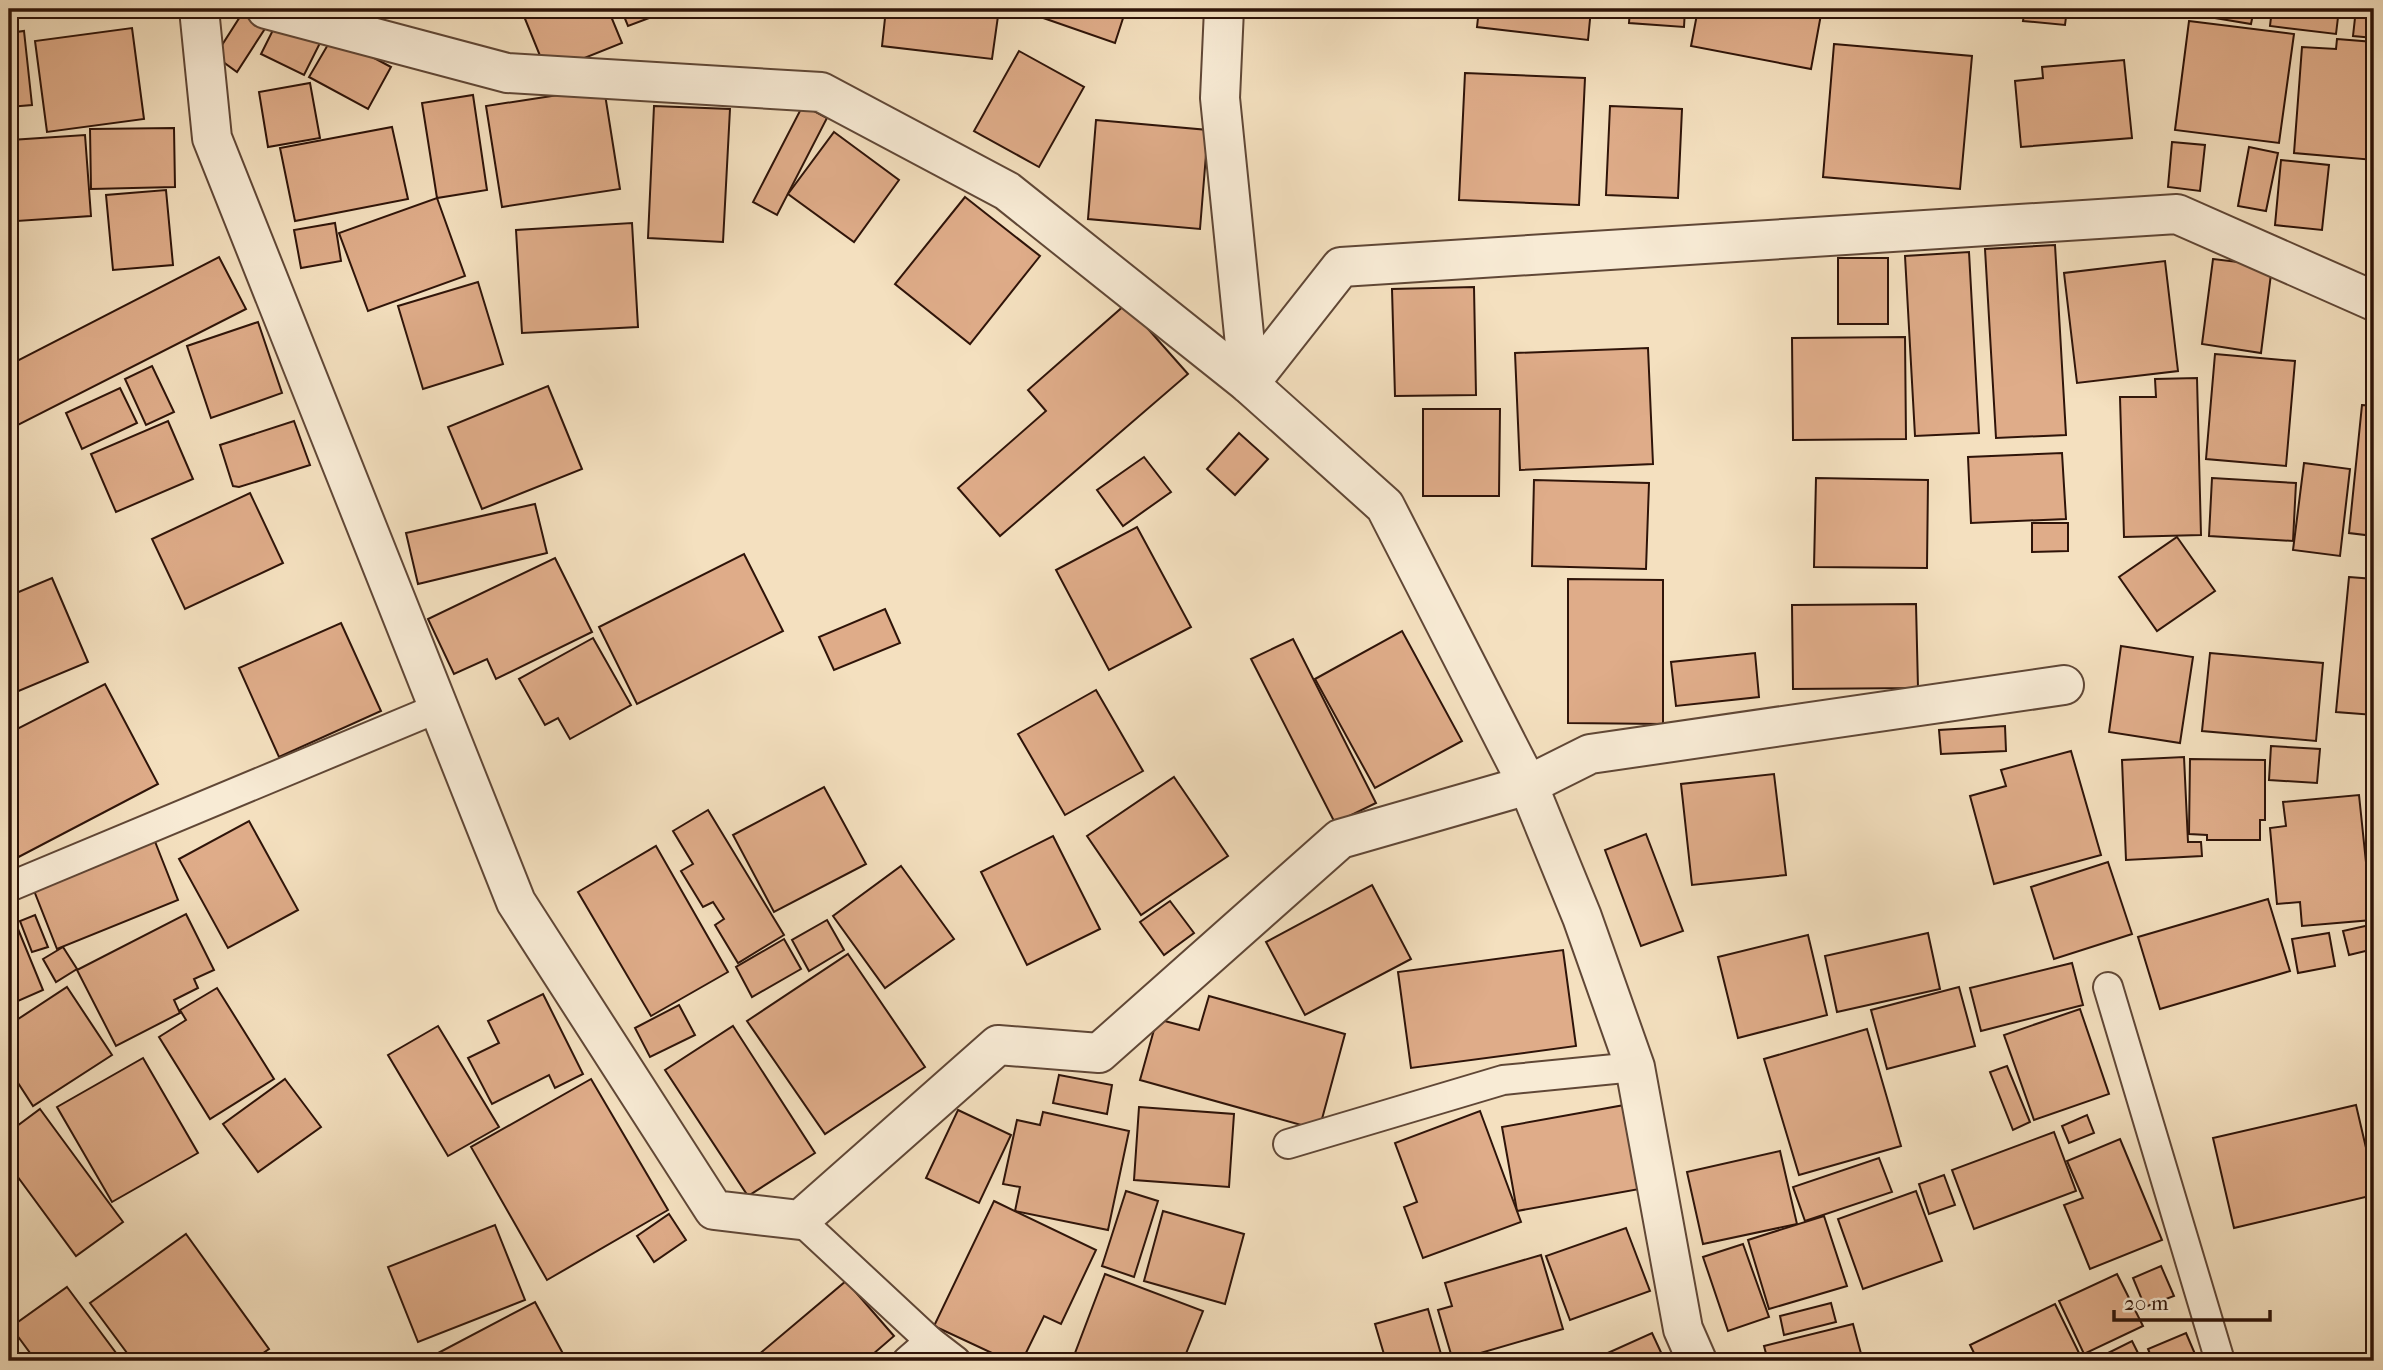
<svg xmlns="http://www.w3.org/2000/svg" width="2383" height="1370" viewBox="0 0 2383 1370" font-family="'IM FELL French Canon',serif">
<rect width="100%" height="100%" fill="#f4e0bf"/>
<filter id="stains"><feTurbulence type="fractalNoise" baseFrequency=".00286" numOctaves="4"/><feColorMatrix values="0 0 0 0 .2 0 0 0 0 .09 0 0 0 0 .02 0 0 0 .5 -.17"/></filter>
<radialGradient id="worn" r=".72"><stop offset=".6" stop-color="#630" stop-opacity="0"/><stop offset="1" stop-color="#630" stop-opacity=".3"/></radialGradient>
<g fill="#dfac89" stroke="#2f1409" stroke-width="2">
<polygon points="245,9 268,24 237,72 215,56"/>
<polygon points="521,9 608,9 622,43 547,73"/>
<polygon points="621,9 673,9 628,26"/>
<polygon points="886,9 999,9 992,59 882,46"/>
<polygon points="1030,9 1126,9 1115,43 1029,13"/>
<polygon points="1479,9 1591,9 1588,40 1477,27"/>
<polygon points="1630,9 1685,9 1684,27 1629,23"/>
<polygon points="1698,9 1822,9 1811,69 1691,46"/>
<polygon points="2025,9 2067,9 2065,25 2023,21"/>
<polygon points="2180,9 2254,9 2251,24 2179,12"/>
<polygon points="2272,9 2339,9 2336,34 2270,26"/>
<polygon points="2356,9 2374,9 2374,38 2353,36"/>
<polygon points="281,14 324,35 304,75 261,54"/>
<polygon points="2189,21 2294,34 2279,143 2175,130"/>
<polygon points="132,28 144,119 47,132 35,41"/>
<polygon points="24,31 32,105 9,107 9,33"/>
<polygon points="333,36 391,67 368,109 309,77"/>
<polygon points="2337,39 2374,42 2374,160 2294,153 2302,47 2336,49"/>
<polygon points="1834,44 1972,56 1960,189 1823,177"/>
<polygon points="1019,51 1084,87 1039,167 974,131"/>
<polygon points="2124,60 2132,138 2021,147 2015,81 2043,78 2042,67"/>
<polygon points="1465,73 1585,78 1579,205 1459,200"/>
<polygon points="310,83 320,138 268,147 259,92"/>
<polygon points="604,88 620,189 502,207 486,106"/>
<polygon points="473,95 487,190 437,198 422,103"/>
<polygon points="803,105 827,118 777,215 753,202"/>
<polygon points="654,106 730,109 723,242 648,238"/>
<polygon points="1610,106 1682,109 1678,198 1606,195"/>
<polygon points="1096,120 1208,130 1200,229 1088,219"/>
<polygon points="392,127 408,199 295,221 280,148"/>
<polygon points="174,128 175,187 91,189 90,129"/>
<polygon points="834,132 899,180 854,242 788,194"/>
<polygon points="85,135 91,216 17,221 11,140"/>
<polygon points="2172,142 2205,145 2200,191 2168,187"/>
<polygon points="2249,147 2278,153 2266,211 2238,206"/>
<polygon points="2281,160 2329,165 2322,230 2275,225"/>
<polygon points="166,190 173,265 113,270 106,195"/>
<polygon points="965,197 1040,256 970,344 895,284"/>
<polygon points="437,198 465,276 368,311 339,233"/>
<polygon points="335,223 341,261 301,268 294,230"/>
<polygon points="632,223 638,327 522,333 516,230"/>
<polygon points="2055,245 2066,435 1996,438 1985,249"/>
<polygon points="1969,252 1979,433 1915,436 1905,256"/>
<polygon points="219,257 246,309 12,428 9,422 9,365"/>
<rect x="1838" y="258" width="50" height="66"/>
<polygon points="2213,259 2272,266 2261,353 2202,344"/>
<polygon points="2165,261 2178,371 2077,383 2064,273"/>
<polygon points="478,282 503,364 423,389 398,306"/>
<polygon points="1474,287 1476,395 1395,396 1392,289"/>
<polygon points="1126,304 1188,374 1000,536 958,488 1046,411 1028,390"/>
<polygon points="258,322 282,393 211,418 187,346"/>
<polygon points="1905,337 1906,439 1793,440 1792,338"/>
<polygon points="1648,348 1653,464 1520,470 1515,353"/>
<polygon points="2215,354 2295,361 2286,466 2206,459"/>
<polygon points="152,366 174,412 146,425 125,379"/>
<polygon points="2197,378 2201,535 2124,537 2120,397 2156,397 2155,379"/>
<polygon points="548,386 582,469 482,509 448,427"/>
<polygon points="120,388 137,423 82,449 66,413"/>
<polygon points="2362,405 2374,406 2374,536 2349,533"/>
<polygon points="1423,409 1500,409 1499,496 1423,496"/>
<polygon points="168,421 193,479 116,512 91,454"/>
<polygon points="294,421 310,465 239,487 233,486 220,445"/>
<polygon points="1239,433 1268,459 1235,495 1207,469"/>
<polygon points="2062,453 2066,519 1971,523 1968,457"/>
<polygon points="1144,457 1171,492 1123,526 1097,490"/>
<polygon points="2304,463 2350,469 2340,556 2293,550"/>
<polygon points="1816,478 1928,480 1927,568 1814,567"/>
<polygon points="2212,478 2296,483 2293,541 2209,536"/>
<polygon points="1534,480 1649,483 1646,569 1532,566"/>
<polygon points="250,493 283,563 185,609 152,539"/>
<polygon points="535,504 547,553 418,584 406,533"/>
<polygon points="2032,523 2068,523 2068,551 2032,552"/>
<polygon points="1137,527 1191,627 1109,670 1056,570"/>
<polygon points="2177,537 2215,591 2157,631 2119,577"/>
<polygon points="744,554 783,631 637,704 599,627"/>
<polygon points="555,558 592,632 496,679 487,659 454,674 428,619"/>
<polygon points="2349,577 2374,579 2374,715 2336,712"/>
<polygon points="52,578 88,662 9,695 9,596"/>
<polygon points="1568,579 1663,580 1663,724 1568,723"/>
<polygon points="1916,604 1918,688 1793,689 1792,605"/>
<polygon points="885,609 900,643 834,670 819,637"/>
<polygon points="341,623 381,711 279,757 239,668"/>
<polygon points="1402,631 1462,741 1375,788 1315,679"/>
<polygon points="593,638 631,705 570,739 558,718 545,725 519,679"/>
<polygon points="1293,639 1376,803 1335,823 1251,659"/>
<polygon points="2121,646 2193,657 2180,743 2109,732"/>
<polygon points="1755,653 1759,697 1676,706 1671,662"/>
<polygon points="2210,653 2323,663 2316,741 2202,731"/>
<polygon points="105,684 158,784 9,862 9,733"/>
<polygon points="1096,690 1143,771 1065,815 1018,734"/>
<polygon points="2005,726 2006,751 1941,754 1939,730"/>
<polygon points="2371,730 2374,731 2374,758 2368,757"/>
<polygon points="2271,746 2320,749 2317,783 2269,780"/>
<polygon points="2071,751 2101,855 1994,884 1970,796 2006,786 2001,770"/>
<polygon points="2184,757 2188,842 2201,842 2202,856 2126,860 2122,760"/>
<polygon points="2190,759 2265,760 2265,820 2260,820 2260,840 2207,840 2207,835 2189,834"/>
<polygon points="1774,774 1786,875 1692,885 1681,784"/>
<polygon points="1174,777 1228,856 1141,915 1087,836"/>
<polygon points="824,787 866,864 774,912 733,835"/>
<polygon points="2359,795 2372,920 2302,926 2300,902 2277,904 2270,828 2286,826 2283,802"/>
<polygon points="708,810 784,935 738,963 715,925 724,919 713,902 703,907 681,871 693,864 673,831"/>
<polygon points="249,821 298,910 228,948 179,859"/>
<polygon points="1646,834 1683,931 1641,946 1605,850"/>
<polygon points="1053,836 1100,929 1027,965 981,872"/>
<polygon points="154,839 178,900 57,949 33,888"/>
<polygon points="656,846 728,972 651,1016 578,892"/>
<polygon points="2108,862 2132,934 2054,959 2031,887"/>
<polygon points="901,866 954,939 885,988 833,916"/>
<polygon points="1372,885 1411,959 1305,1015 1266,942"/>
<polygon points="2268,899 2290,971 2160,1009 2138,937"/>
<polygon points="1170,901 1194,933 1164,955 1140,922"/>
<polygon points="9,907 43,990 18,1001 9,979"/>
<polygon points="186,914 214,970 194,979 198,988 174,1000 180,1013 116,1046 77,970"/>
<polygon points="35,915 48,947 32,952 20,921"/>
<polygon points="827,920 844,950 809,971 792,940"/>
<polygon points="2374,924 2374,949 2349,955 2343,931"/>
<polygon points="1928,933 1940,989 1837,1012 1825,956"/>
<polygon points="2329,933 2335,966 2298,973 2292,939"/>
<polygon points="1808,935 1827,1015 1738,1038 1718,957"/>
<polygon points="784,939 801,969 752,997 736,967"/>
<polygon points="63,947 77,969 56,982 43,959"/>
<polygon points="1563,950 1576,1046 1411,1068 1398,972"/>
<polygon points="848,954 925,1067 825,1134 747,1021"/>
<polygon points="2072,963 2083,1005 1981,1031 1970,988"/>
<polygon points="67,987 112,1055 33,1106 9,1069 9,1025"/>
<polygon points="1959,987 1975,1046 1887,1069 1871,1010"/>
<polygon points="217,988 274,1079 210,1119 159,1037 186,1020 180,1010"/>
<polygon points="543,994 583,1074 555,1088 549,1075 492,1104 468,1058 499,1043 488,1021"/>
<polygon points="1209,996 1345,1034 1319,1130 1140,1080 1157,1019 1199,1030"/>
<polygon points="679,1005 695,1035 650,1057 635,1028"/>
<polygon points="2080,1009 2109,1094 2034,1120 2004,1035"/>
<polygon points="438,1026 499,1127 448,1156 388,1055"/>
<polygon points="733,1026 815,1153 748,1196 665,1070"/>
<polygon points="1867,1029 1901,1146 1799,1175 1764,1059"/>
<polygon points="143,1058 198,1153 112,1202 57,1107"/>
<polygon points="2007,1066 2030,1122 2013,1130 1990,1072"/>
<polygon points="1059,1075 1112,1085 1107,1114 1053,1103"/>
<polygon points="285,1079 321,1127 258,1172 223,1124"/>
<polygon points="591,1079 668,1210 547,1280 471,1147"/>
<polygon points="1630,1104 1645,1188 1517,1211 1502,1127"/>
<polygon points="2356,1105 2374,1182 2374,1195 2234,1228 2213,1138"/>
<polygon points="1139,1107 1234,1114 1229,1187 1134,1180"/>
<polygon points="40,1109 123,1222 76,1256 9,1165 9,1132"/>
<polygon points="958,1110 1011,1135 979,1203 926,1178"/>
<polygon points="1480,1111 1521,1222 1423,1258 1404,1207 1417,1202 1395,1143"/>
<polygon points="1043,1112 1129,1131 1108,1230 1015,1211 1020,1187 1003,1184 1017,1120 1040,1125"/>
<polygon points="2087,1115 2094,1133 2069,1143 2062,1126"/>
<polygon points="2054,1132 2076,1191 1974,1229 1952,1170"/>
<polygon points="2120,1139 2162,1240 2090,1269 2064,1205 2083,1198 2067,1161"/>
<polygon points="1780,1151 1797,1224 1703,1244 1687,1172"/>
<polygon points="1879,1158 1892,1192 1805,1221 1793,1187"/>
<polygon points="1944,1175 1955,1205 1929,1214 1919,1184"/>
<polygon points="1126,1191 1158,1201 1134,1277 1102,1266"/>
<polygon points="1916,1191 1942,1261 1863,1289 1838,1219"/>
<polygon points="994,1201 1096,1250 1061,1324 1044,1316 1022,1361 1009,1361 934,1326"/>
<polygon points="1163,1211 1244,1234 1225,1304 1144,1281"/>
<polygon points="669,1214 686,1240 654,1262 637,1236"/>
<polygon points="1824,1216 1847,1286 1769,1309 1748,1240"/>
<polygon points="495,1225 525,1300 418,1342 388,1267"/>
<polygon points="1626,1228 1650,1291 1570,1320 1546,1256"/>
<polygon points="186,1234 269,1349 252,1361 133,1361 90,1303"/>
<polygon points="1743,1244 1769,1317 1728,1331 1703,1257"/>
<polygon points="1541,1255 1563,1329 1453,1361 1438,1310 1452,1306 1445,1283"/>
<polygon points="2161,1266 2174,1296 2145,1307 2133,1278"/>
<polygon points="1105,1274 1203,1311 1183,1361 1072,1361"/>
<polygon points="2117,1274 2143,1326 2084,1354 2059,1301"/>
<polygon points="846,1281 894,1336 865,1361 751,1361"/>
<polygon points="67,1287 122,1361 36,1361 11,1327"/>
<polygon points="535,1302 567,1361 423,1361"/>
<polygon points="1831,1303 1836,1322 1784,1335 1780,1316"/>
<polygon points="2055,1304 2081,1357 2072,1361 1978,1361 1970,1345"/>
<polygon points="1428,1309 1443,1361 1386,1361 1375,1324"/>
<polygon points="1853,1324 1863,1361 1768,1361 1764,1346"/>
<polygon points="1652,1333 1665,1361 1590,1361"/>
<polygon points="2186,1333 2198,1361 2153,1361 2148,1349"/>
<polygon points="2132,1341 2142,1361 2092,1361"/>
</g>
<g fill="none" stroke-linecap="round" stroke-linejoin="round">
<defs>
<g id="service">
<polyline points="9,887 438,708"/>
<polyline points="2108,987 2220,1361"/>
<polyline points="1288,1144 1503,1080 1635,1067"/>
<polyline points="800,1220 930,1341 907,1361"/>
<polyline points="930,1341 956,1361"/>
</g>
<g id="minor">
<polyline points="199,9 212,138 516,902 714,1210 800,1220 998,1045 1099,1053 1340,839 1528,785 1590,754 2064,685"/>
<polyline points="266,9 507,73 821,92 1007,191 1249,384 1385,506 1528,785 1582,917 1635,1067 1683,1329 1697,1361"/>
<polyline points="1224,9 1220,98 1249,384"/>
<polyline points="1249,384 1341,267 2177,214 2374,301"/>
</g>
</defs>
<use href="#service" stroke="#604736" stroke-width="32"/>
<use href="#minor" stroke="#604736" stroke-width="42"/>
<use href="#service" stroke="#f8ebd5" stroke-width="28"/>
<use href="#minor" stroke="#f8ebd5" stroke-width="38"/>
</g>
<rect width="2383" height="1370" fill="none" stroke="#f4e0bf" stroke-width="35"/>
<rect x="10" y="10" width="2362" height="1349" fill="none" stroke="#2f1409" stroke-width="3.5"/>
<rect x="18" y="18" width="2348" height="1335" fill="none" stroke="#2f1409" stroke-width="2"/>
<path d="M2114 1310v10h156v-10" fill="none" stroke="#2f1409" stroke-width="3.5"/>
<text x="2124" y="1310" font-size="21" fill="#2f1409" stroke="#f8ebd5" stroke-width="5" paint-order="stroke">20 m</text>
<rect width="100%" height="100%" filter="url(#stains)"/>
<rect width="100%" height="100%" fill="url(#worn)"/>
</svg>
